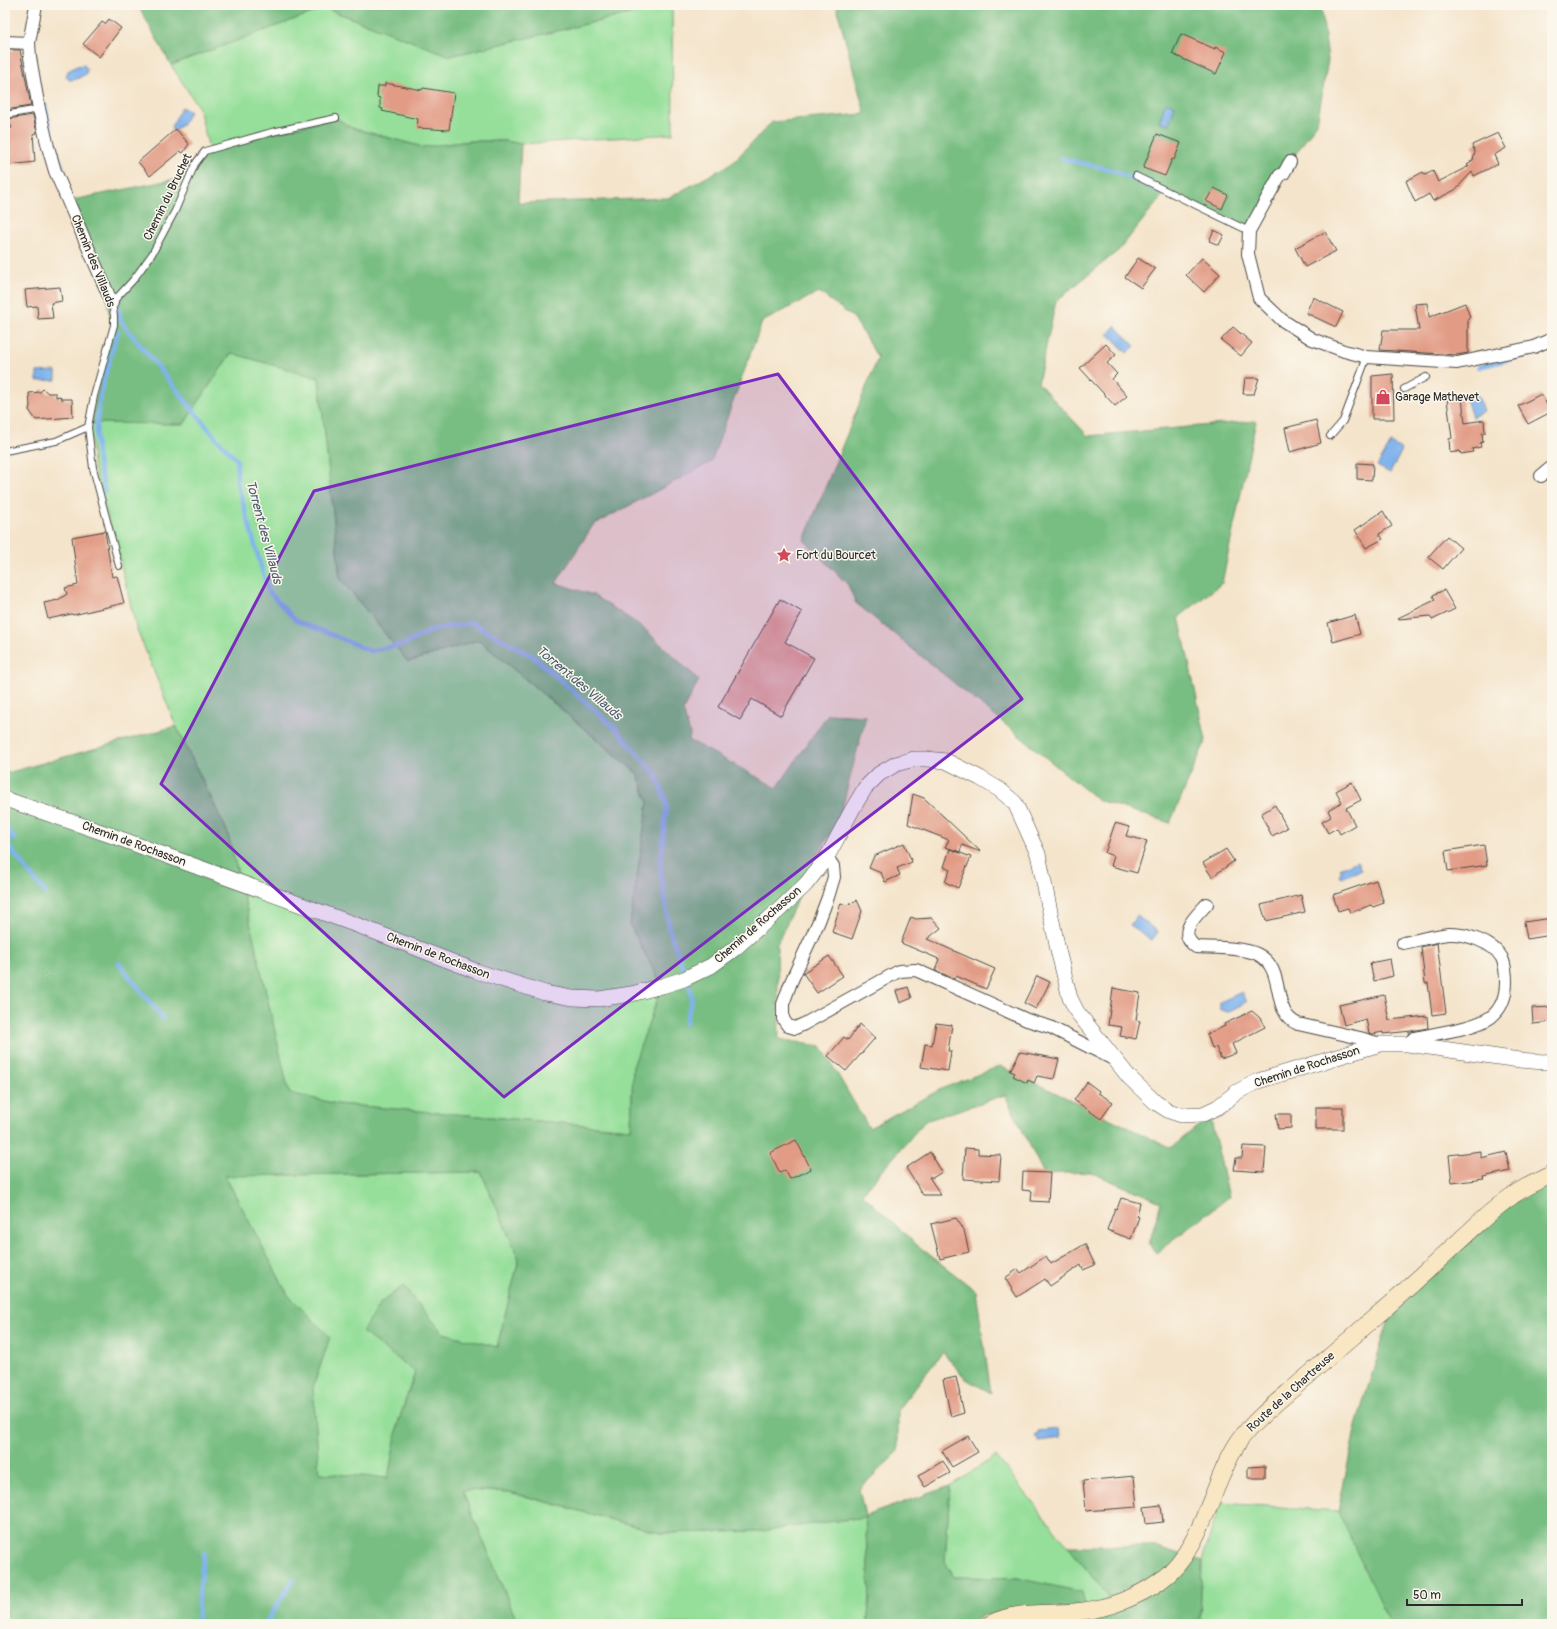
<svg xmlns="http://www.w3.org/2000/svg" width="1557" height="1629" viewBox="0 0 1557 1629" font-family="Pangolin,sans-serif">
<rect width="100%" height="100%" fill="#fbf7ec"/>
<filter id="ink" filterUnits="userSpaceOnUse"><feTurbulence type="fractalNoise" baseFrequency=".025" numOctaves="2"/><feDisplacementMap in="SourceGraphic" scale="8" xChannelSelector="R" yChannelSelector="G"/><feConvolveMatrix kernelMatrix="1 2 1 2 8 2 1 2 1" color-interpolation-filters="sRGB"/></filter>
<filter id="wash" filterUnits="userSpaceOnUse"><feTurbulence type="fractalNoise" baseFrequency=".012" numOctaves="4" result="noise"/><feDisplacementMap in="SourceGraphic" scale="16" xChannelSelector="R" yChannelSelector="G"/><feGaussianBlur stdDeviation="0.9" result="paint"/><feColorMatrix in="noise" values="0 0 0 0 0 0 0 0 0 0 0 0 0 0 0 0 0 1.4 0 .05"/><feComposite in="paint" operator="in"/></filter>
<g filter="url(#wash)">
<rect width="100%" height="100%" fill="#f4e4cb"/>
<g fill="#95df9a" stroke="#608562">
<polygon points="667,5 672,5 673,134 521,144 505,141 470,141 423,147 352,128 336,118 209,149 199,108 171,65 325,8 450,56"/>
<polygon points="231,353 319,378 340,578 408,662 479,640 638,774 648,802 630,925 662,986 633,1067 631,1129 337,1104 289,1093 242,888 227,831 176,726 136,627 120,561 93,465 90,423 184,424"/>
<polygon points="481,1172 519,1259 497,1347 443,1333 403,1286 415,1372 399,1420 388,1478 319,1473 313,1387 330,1337 288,1295 225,1176"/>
<polygon points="996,1456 1110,1599 1086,1608 1017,1578 954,1577 945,1562 950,1486"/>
<polygon points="462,1490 509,1492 661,1533 762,1531 865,1517 870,1598 867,1624 518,1624"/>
<polygon points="1220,1503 1338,1511 1367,1565 1391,1624 1212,1624 1200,1619 1202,1561"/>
</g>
<g fill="#78be82" stroke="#527456" fill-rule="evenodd">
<polygon points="138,5 667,5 450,56 325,8 171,65"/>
<path d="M836,5H1321L1328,60L1317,123L1290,162L1250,236L1166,191L1119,250L1056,301L1038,383L1088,436L1256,421L1222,583L1179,617L1206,740L1170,823L1098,800L856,603L848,585L804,540L878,358L854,318L819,292L762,322L711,462L593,525L556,583L593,595L641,626L699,680L683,710L690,734L689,740L777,788L828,714L866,716L840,816L818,854L777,944L779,1039L821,1046L869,1128L941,1089L1000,1066L1171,1148L1210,1116L1229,1197L1156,1253L1149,1244L1161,1202L1090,1172L1044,1174L1005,1095L925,1121L862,1194L917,1245L976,1291L991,1393L966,1379L943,1352L898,1409V1452L859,1489L865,1516L950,1486L945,1562L954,1577L1017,1578L1082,1592L1086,1608L984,1615L970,1624H867L870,1598L865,1517L762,1531L661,1533L510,1492L462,1490L518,1624H5V769L7,773L176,726L227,831L242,888L289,1093L337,1104L631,1129L633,1067L662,986L630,925L648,802L638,774L479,640L408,662L340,578L319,378L231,353L184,424L90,423L112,327L105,290L68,201L190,176L209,149L336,118L352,128L423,147L470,141H506L521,144L518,203L668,198L731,164L772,122L865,114ZM481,1172L519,1259L497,1347L443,1333L403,1286L380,1303L362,1332L415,1372L399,1420L388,1478L319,1473L313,1387L330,1337L288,1295L225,1176Z"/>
<polygon points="1552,1181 1552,1624 1391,1624 1338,1511 1356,1425 1393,1307 1491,1217"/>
<polygon points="1068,1546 1154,1546 1202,1561 1200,1619 1212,1624 1088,1624 1110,1599"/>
</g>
<g fill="#80b3ed" stroke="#566f8c">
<polygon points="84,65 87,69 86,74 77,79 69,80 66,77 68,71 77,66"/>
<polygon points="1166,102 1175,106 1169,124 1159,121"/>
<polygon points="182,107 190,112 183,124 173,132 171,127"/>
<polygon points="1115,326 1135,346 1127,353 1108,334"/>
<polygon points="56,371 56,380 37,381 37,372"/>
<polygon points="1476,392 1484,411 1472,417 1465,396"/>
<polygon points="1391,443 1402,450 1390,473 1377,466"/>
<polygon points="1357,861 1361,870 1341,878 1339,874 1342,872 1340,869"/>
<polygon points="1137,916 1158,932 1152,940 1130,925"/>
<polygon points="1242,992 1247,1002 1227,1012 1220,1009 1220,1002"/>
<polygon points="1059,1429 1060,1438 1039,1441 1038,1438 1036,1438 1035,1434 1038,1434 1038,1431"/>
</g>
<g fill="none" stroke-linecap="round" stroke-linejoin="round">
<g stroke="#80b3ed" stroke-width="4.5">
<polyline points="45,105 53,141 67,182"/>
<polyline points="1061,158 1115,171 1161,192"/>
<polyline points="116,301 122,323 216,438 237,460 237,482 268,591 296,621 330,634 370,651 405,644 434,629 472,623 534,657 617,730 657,776 667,805 660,869 670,932 683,968"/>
<polyline points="1479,367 1522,356"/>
<path d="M105,491C102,478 98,465 97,452C93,411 106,370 118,332"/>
<polyline points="6,826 9,847 46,894"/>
<polyline points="7,828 15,840"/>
<polyline points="119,963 163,1019"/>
<polyline points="685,1024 692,998 689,986"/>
<polyline points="198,1624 198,1600 204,1553"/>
<polyline points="265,1624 293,1580"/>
</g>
</g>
<g id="blocks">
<g fill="#e29c86">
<polygon points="109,19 121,28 99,57 83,44 102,22 105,24"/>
<polygon points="1181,34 1215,49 1215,47 1226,52 1216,74 1172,54"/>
<polygon points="6,50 20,50 31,106 5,110"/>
<polygon points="385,83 422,90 423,88 454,93 449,130 417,128 418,119 382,111 383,109 380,108 380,98 377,97 378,86 385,86"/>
<polygon points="33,115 37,133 33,134 35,162 8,165 8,151 5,151 5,129 12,128 8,119"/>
<polygon points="176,129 189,144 183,153 180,151 150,176 138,162"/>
<polygon points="1498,133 1506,148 1494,155 1498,164 1474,176 1472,172 1455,190 1433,201 1429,194 1415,202 1406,181 1423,172 1425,175 1433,171 1438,182 1469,166 1467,164 1473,160 1475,152 1472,145"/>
<polygon points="1157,134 1181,143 1174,160 1172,159 1165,176 1143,168"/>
<polygon points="1214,188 1228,195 1222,209 1206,201"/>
<polygon points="1214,230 1224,235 1219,245 1209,241"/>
<polygon points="1325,232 1336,251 1305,267 1295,248"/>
<polygon points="1138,258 1155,269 1141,288 1125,277"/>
<polygon points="1202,258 1220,274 1204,292 1186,275"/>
<polygon points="60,287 62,301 51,303 53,318 38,319 37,306 27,307 25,290"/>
<polygon points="1313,297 1343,312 1336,327 1306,313"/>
<polygon points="1428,303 1429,317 1465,303 1470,317 1468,318 1468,353 1457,355 1380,350 1383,330 1419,330 1415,304"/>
<polygon points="1233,327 1252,343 1241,356 1221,340"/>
<polygon points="1106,344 1116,355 1107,363 1117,374 1112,379 1127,396 1115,406 1080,368"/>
<polygon points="1393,374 1394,419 1372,419 1372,376"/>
<polygon points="1245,378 1259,378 1254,394 1243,394"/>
<polygon points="43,389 48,393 56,393 56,397 60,396 61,399 72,399 73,417 36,420 29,410 30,406 29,393 40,392"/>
<polygon points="1541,394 1551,412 1528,424 1518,406"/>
<polygon points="1462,398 1465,423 1484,420 1485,433 1482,433 1483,442 1480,443 1481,447 1472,449 1473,452 1461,454 1460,451 1450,453 1449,439 1452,438 1447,400"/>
<polygon points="1316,420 1321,443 1290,452 1285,428"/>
<polygon points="1357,463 1373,464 1372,480 1357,479"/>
<polygon points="1383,511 1392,526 1379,534 1383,539 1366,548 1355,530"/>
<polygon points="105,531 112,577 117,576 124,603 73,615 72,614 48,619 44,603 58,600 67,594 65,588 78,585 72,537"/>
<polygon points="1447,536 1461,548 1443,569 1428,557"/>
<polygon points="1444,590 1455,609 1432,620 1430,616 1399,619 1398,618 1435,600 1433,595"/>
<polygon points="780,599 802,612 785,642 814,658 781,716 752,699 740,720 718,707"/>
<polygon points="1355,615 1360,634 1333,642 1328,623"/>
<polygon points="1352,782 1361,800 1346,808 1355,825 1340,834 1337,828 1328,833 1322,822 1331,817 1328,810 1342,802 1336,791"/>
<polygon points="913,794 924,798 981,852 962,845 960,852 945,847 949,840 908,824"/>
<polygon points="1275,805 1287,828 1272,836 1261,814"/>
<polygon points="1115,823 1129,827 1126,836 1147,841 1137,873 1111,866 1114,856 1105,853"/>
<polygon points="904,843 912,862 897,868 900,875 885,882 881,873 869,868 874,856"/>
<polygon points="1484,845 1487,865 1448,871 1445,851"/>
<polygon points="950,849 971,857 958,888 945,882 950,870 944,867"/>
<polygon points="1226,849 1234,861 1212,877 1203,863"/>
<polygon points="1376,880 1384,903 1373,907 1371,905 1350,913 1348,908 1338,911 1333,895"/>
<polygon points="1301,895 1305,912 1266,921 1261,905"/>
<polygon points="857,900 862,911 852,939 832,932 841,903 847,905"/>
<polygon points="911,917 916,919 932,918 941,928 927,939 995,969 986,989 956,976 954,979 935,970 939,959 901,943"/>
<polygon points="1552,918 1552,935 1527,939 1524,922"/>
<polygon points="1437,943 1446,1013 1432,1015 1428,983 1425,983 1421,947"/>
<polygon points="829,956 843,976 817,993 803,973"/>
<polygon points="1390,959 1393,976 1374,981 1370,963"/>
<polygon points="1037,976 1050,982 1036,1009 1024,1003"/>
<polygon points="908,987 912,998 900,1003 896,991"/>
<polygon points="1113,988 1140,993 1136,1020 1140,1021 1136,1039 1120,1036 1122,1027 1108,1025"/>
<polygon points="1384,995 1389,1020 1427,1016 1428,1028 1411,1031 1383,1034 1383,1032 1373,1034 1369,1033 1366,1019 1344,1025 1339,1005"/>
<polygon points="1552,1007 1552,1022 1533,1024 1532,1008"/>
<polygon points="1252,1011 1260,1018 1265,1027 1232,1044 1236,1053 1221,1059 1216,1047 1212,1048 1207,1034 1225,1026 1224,1024"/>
<polygon points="936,1023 952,1025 948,1051 951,1051 948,1071 921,1067 925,1044 932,1045"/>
<polygon points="860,1024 875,1038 846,1071 828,1056 844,1037 848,1040"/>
<polygon points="1020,1052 1059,1059 1054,1079 1037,1076 1034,1083 1028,1080 1027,1083 1013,1076 1015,1073 1010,1071"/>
<polygon points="1087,1082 1099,1091 1098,1093 1113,1102 1101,1119 1074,1100"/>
<rect x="1316" y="1107" width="27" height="22"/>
<polygon points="1276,1114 1291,1114 1291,1128 1278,1129"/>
<polygon points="796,1140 811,1169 790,1179 785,1170 780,1173 770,1153"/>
<polygon points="1243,1146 1266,1147 1264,1172 1234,1170 1236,1158 1242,1158"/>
<polygon points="965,1148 978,1149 978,1154 1001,1155 999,1181 963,1179"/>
<polygon points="1481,1151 1481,1158 1506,1152 1510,1171 1483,1177 1484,1179 1452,1183 1449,1155"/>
<polygon points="930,1152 942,1172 934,1177 929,1177 941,1195 923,1195 906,1168"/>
<polygon points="1023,1172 1050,1173 1048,1202 1031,1201 1032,1191 1022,1190"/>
<polygon points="1121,1198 1140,1203 1137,1216 1139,1217 1131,1239 1107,1230 1115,1208 1117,1209"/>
<polygon points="956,1218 964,1230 969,1252 940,1259 931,1224"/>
<polygon points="1085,1244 1095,1265 1083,1270 1081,1265 1050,1286 1045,1279 1017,1297 1005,1278 1018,1269 1021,1273 1046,1256 1051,1264"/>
<polygon points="956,1377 964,1413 951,1417 943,1380"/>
<polygon points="968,1436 978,1452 952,1467 942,1451"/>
<polygon points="943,1461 950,1473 925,1487 918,1476"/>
<polygon points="1265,1466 1265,1478 1248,1478 1248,1467"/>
<polygon points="1134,1476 1137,1507 1086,1511 1083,1481"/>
<polygon points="1161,1505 1163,1522 1146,1524 1144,1507"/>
</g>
</g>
</g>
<g filter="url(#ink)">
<use href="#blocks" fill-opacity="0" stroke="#494743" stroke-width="1"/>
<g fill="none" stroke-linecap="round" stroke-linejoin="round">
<defs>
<g id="service">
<polyline points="5,115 39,109"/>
<polyline points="1136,176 1249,231"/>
<polyline points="1404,389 1426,377"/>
<polyline points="1330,436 1343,421 1367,357"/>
<polyline points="5,451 56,441 88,427"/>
<polyline points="119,566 93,468 88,427 94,396 114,325 114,316 112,303 134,279 152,254 175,211 195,164 205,151 272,132 336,118"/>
</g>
<g id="minor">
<polyline points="36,5 29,43 30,57 39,109 48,147 55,171 112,303"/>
<polyline points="5,42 29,43"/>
<polyline points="1290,162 1284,173 1280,175 1249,231 1248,254 1259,298 1282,320 1312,339 1344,351 1367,357 1457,363 1534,347 1552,339"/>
<polyline points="1541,476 1552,467"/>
<polyline points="827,857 833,866 834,877 828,897 819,921 791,982 783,1004 783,1019 788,1026 795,1028 804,1024 899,971 916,970 1027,1020 1050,1027 1113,1059"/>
<path d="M1207,904C1195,917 1176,933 1196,947C1211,948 1243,947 1257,954C1288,969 1269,1012 1298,1024L1360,1038L1380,1044"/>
<path d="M1403,943C1418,940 1433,936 1448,934C1465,933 1493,942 1502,958C1505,965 1506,975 1506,982C1506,996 1501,1009 1491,1017C1474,1029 1436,1033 1414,1038L1408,1044"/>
</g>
<polyline id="tertiary" points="5,799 110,835 362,927 476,971 545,993 572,998 599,999 631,994 662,986 684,979 711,966 734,949 780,909 806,884 827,857 852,810 865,788 879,774 896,764 914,759 927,759 946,761 980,778 1000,790 1015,803 1038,854 1058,950 1070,998 1077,1012 1129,1077 1155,1102 1169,1111 1181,1115 1203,1114 1218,1107 1237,1092 1258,1081 1380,1044 1408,1044 1519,1060 1544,1062 1552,1061"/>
<path id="secondary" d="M990,1624C1020,1609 1051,1616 1083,1611C1109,1608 1138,1597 1160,1581C1204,1549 1210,1485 1239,1441C1254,1420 1276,1403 1296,1386C1319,1366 1342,1346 1365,1326C1396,1299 1427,1271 1457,1243C1475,1227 1492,1209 1512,1196C1524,1187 1539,1181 1552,1174"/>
</defs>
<use href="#service" stroke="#494743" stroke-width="8"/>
<use href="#minor" stroke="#494743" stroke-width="14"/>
<use href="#tertiary" stroke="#494743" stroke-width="16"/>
<use href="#secondary" stroke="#494743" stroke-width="18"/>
<use href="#service" stroke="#fff" stroke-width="6"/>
<use href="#minor" stroke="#fff" stroke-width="12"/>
<use href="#tertiary" stroke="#fff" stroke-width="15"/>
<use href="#secondary" stroke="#f9e7c3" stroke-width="17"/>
</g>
</g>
<path fill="#7b2cbf" fill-opacity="0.2" stroke="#7b2cbf" stroke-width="3" stroke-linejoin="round" d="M778,374L1022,699L504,1097L161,784L314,491Z"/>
<defs>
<symbol id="shop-bare" viewBox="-9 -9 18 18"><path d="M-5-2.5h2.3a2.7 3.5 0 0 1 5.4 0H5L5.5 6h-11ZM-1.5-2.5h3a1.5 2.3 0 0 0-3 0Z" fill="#d1495b" stroke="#fbf7ec" stroke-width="2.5" paint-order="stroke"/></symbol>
<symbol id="sight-bare" viewBox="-9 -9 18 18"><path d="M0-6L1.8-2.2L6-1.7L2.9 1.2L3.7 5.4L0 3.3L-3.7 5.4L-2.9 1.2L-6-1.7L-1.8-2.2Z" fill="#d1495b" stroke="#fbf7ec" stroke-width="2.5" paint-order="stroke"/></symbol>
</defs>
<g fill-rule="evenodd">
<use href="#shop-bare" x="1372" y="386" width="22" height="22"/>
<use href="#sight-bare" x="773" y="544" width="22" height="22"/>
</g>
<g text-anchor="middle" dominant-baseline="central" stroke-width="3" stroke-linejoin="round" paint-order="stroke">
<g font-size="12" fill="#2b2b2b" stroke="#fbf7ec">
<text transform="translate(168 197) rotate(-64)">Chemin du Bruchet</text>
<text transform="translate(93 261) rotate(68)">Chemin des Villauds</text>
<text transform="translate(134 844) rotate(20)">Chemin de Rochasson</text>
<text transform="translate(758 925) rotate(-41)">Chemin de Rochasson</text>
<text transform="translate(438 956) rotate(21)">Chemin de Rochasson</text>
<text transform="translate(1307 1067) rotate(-18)">Chemin de Rochasson</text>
<text transform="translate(1291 1392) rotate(-42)">Route de la Chartreuse</text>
</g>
<g font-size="12" fill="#2b2b2b" stroke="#fbf7ec" text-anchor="start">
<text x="1395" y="397">Garage Mathevet</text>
<text x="796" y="555">Fort du Bourcet</text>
</g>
<g font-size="13" font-style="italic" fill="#495b6f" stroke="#fbf7ec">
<text transform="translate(264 532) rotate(75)">Torrent des Villauds</text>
<text transform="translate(579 683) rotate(40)">Torrent des Villauds</text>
</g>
</g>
<rect width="1557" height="1629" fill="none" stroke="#fbf7ec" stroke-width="20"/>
<path d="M1407 1599v6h115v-6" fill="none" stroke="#2b2b2b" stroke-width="2"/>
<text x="1413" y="1599" font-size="12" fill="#2b2b2b" stroke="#fbf7ec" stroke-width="3" paint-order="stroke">50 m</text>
</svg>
